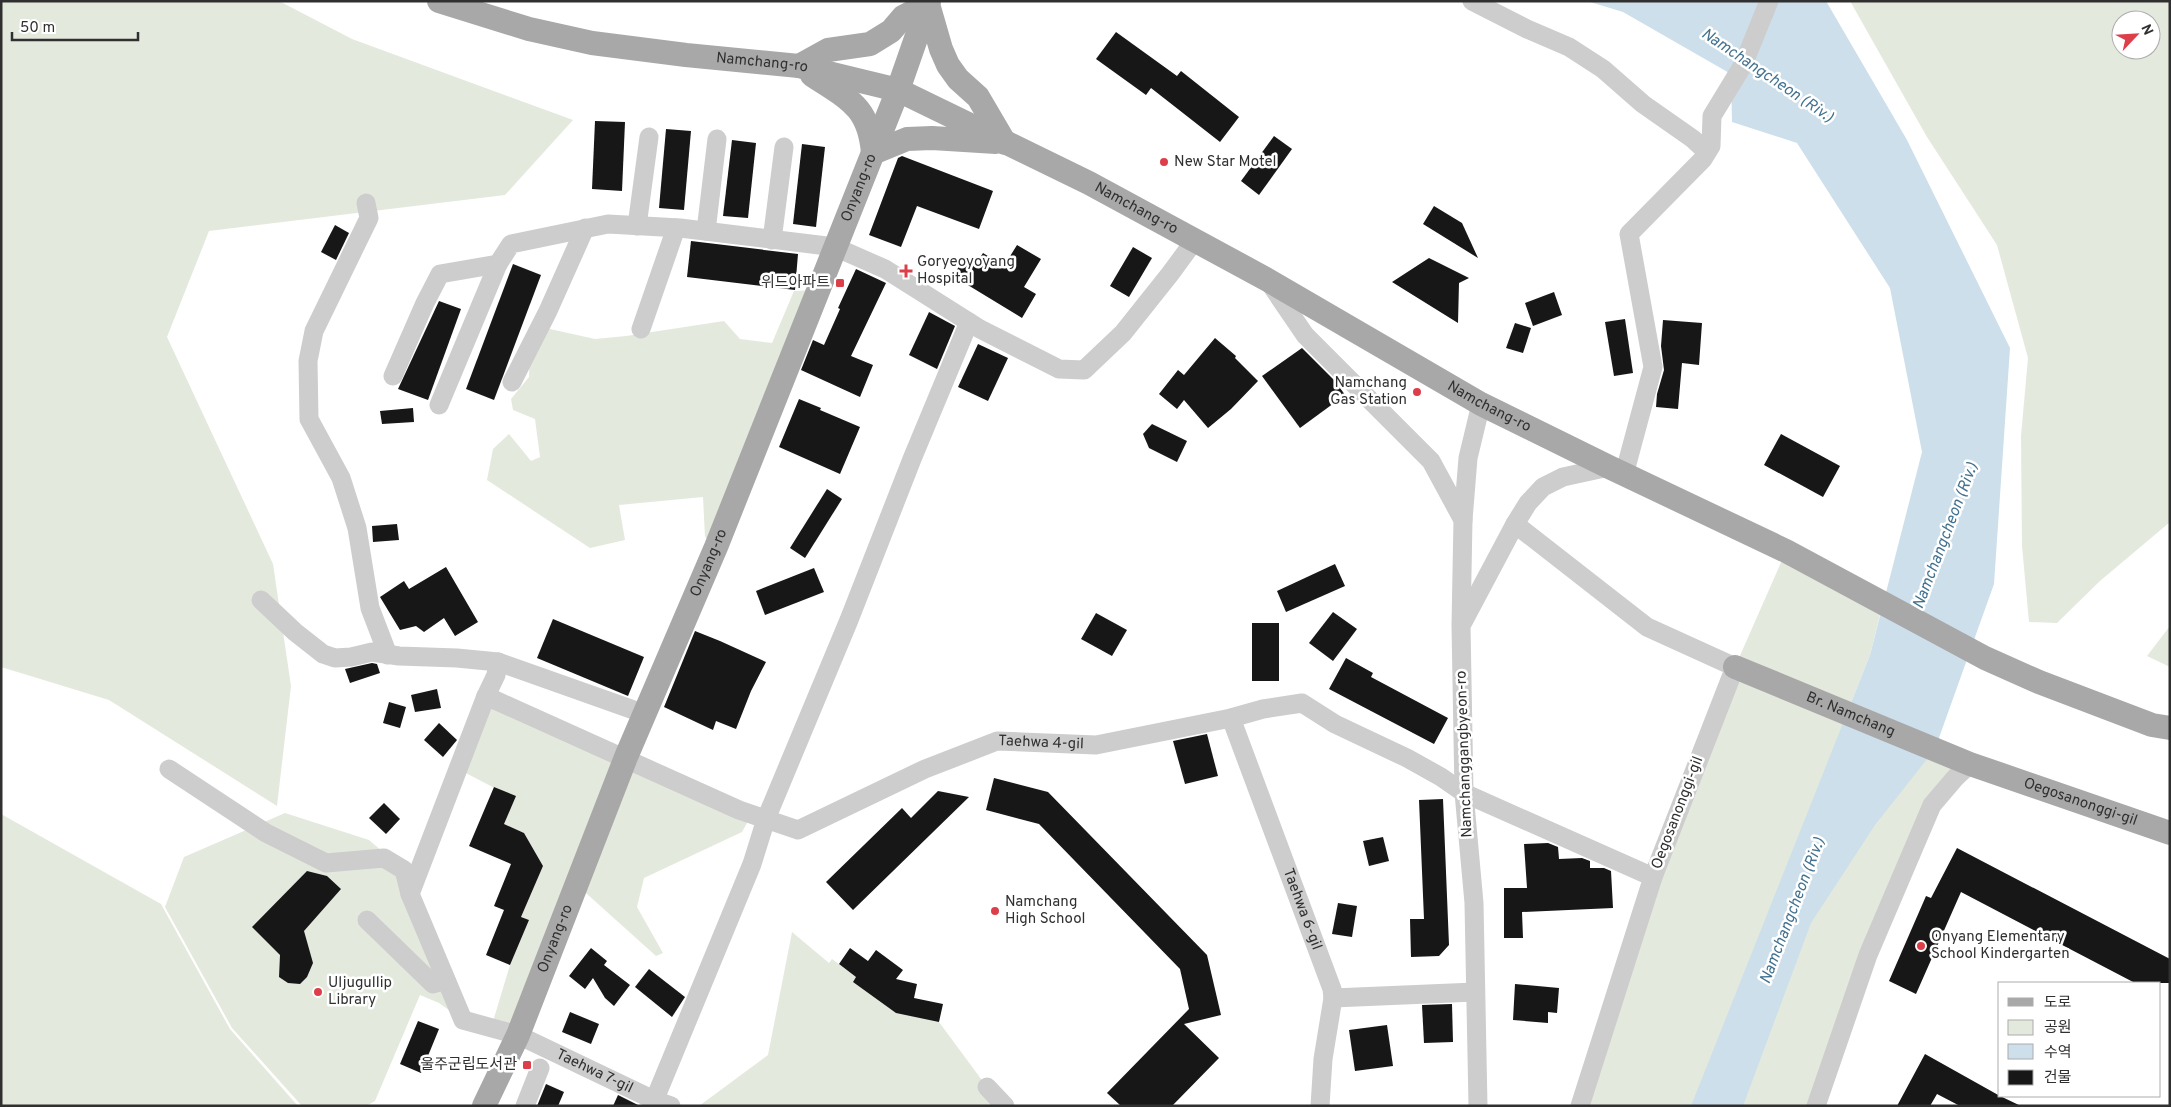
<svg xmlns="http://www.w3.org/2000/svg" width="2171" height="1107" viewBox="0 0 2171 1107" font-family="Overpass,'Noto Sans KR',sans-serif">
<rect width="100%" height="100%" fill="#fff"/>
<g fill="#e4e9dd" fill-rule="evenodd">
<polygon points="1,1 279,1 352,39 573,120 505,195 209,231 167,337 273,564 291,686 277,806 109,700 1,667"/>
<path d="M1850,1H2170V522L2100,581L2057,623L2029,622L2022,546L2021,436L2028,358L1997,245L1927,137ZM2121,20H2151V50H2121Z"/>
<polygon points="817,290 716,547 705,537 703,497 619,505 625,540 590,548 487,480 493,449 509,434 531,461 540,457 535,419 513,410 511,399 529,377 530,341 541,327 595,339 626,336 724,321 740,339 772,343 794,291"/>
<polygon points="1786,551 1883,603 1870,655 1847,713 1970,764 1932,805 1814,1106 1580,1106 1735,667"/>
<polygon points="2170,626 2170,667 2147,656"/>
<polygon points="486,696 752,814 742,832 644,878 637,907 663,953 656,956 577,885 518,1035 491,1028 510,965 529,920 521,917 543,866 524,833 504,824 514,798 458,769"/>
<polygon points="285,813 369,840 404,870 463,1020 439,1003 420,995 375,1101 366,1106 302,1106 232,1028 165,907 184,857"/>
<polygon points="1,814 161,904 230,1029 298,1106 1,1106"/>
<polygon points="792,932 829,963 832,959 856,977 853,982 939,1022 987,1087 1005,1106 699,1106 768,1055"/>
</g>
<polygon fill="#cddfeb" points="1587,1 1826,1 1907,140 2010,348 1994,584 1935,749 1875,825 1811,923 1743,1106 1691,1106 1870,655 1922,452 1890,288 1797,143 1732,122 1731,74 1623,12"/>
<g fill="#171717">
<polygon points="1116,32 1177,76 1181,71 1239,117 1220,142 1151,88 1146,95 1096,59"/>
<polygon points="595,121 625,122 622,191 592,189"/>
<polygon points="666,129 691,131 684,210 659,208"/>
<polygon points="1274,136 1292,149 1259,195 1241,181"/>
<polygon points="732,140 756,143 748,218 723,216"/>
<polygon points="802,144 825,147 816,227 793,224"/>
<polygon points="902,156 993,191 979,229 917,206 901,247 869,235 898,158"/>
<polygon points="1434,206 1462,223 1478,258 1423,224"/>
<polygon points="335,225 349,233 336,260 321,252"/>
<polygon points="691,241 798,254 795,290 687,277"/>
<polygon points="1017,245 1041,259 1024,287 1036,294 1022,318 953,276 965,257 976,264 983,253 1004,266"/>
<polygon points="1133,247 1152,258 1129,297 1110,286"/>
<polygon points="1429,258 1469,278 1459,283 1458,323 1392,282"/>
<polygon points="513,264 541,275 494,400 466,389"/>
<polygon points="856,269 886,283 851,356 873,365 860,397 801,370 813,340 824,345 840,309 838,308"/>
<polygon points="1554,292 1562,315 1533,326 1525,303"/>
<polygon points="439,301 461,309 428,400 398,389"/>
<polygon points="929,312 955,326 937,369 909,355"/>
<polygon points="1625,319 1633,373 1614,376 1605,322"/>
<polygon points="1663,320 1702,323 1699,365 1682,363 1678,409 1656,407 1657,394 1664,370 1661,346"/>
<polygon points="1515,323 1531,328 1523,353 1506,348"/>
<polygon points="1215,338 1236,356 1235,358 1258,381 1231,409 1208,428 1184,400 1177,409 1159,394 1178,370 1184,375"/>
<polygon points="978,344 1008,358 988,401 958,387"/>
<polygon points="1302,348 1336,382 1345,395 1300,428 1262,376"/>
<polygon points="799,399 821,408 820,410 860,427 840,474 779,447"/>
<polygon points="413,408 414,422 382,424 380,411"/>
<polygon points="1152,424 1187,441 1177,462 1149,448 1143,434"/>
<polygon points="1781,434 1840,466 1823,497 1764,465"/>
<polygon points="827,489 842,499 805,558 790,548"/>
<polygon points="397,524 399,540 373,542 372,526"/>
<polygon points="1335,564 1345,586 1286,612 1277,591"/>
<polygon points="446,567 478,622 455,636 444,618 424,632 416,626 400,630 380,597 404,581 409,589"/>
<polygon points="814,568 824,592 765,615 756,591"/>
<polygon points="1333,612 1357,629 1333,661 1309,643"/>
<polygon points="1096,613 1127,630 1112,656 1081,639"/>
<polygon points="553,619 644,657 628,696 537,658"/>
<rect x="1252" y="623" width="27" height="58"/>
<polygon points="695,631 720,641 766,662 751,691 736,729 716,721 713,730 664,707"/>
<polygon points="1346,658 1373,673 1371,677 1448,718 1434,744 1329,689"/>
<polygon points="372,663 377,664 380,673 350,683 345,669"/>
<polygon points="437,689 441,708 415,712 411,695"/>
<polygon points="389,702 406,707 400,728 383,723"/>
<polygon points="439,723 457,740 443,757 424,740"/>
<polygon points="1207,734 1218,776 1185,784 1173,741"/>
<polygon points="994,778 1048,792 1207,955 1221,1015 1184,1024 1219,1058 1172,1106 1121,1106 1107,1093 1189,1009 1180,969 1039,824 986,810"/>
<polygon points="494,787 516,796 504,824 524,833 543,866 521,917 529,920 510,965 486,955 504,910 494,906 511,864 469,846"/>
<polygon points="938,791 969,797 853,910 826,882 902,808 911,818"/>
<polygon points="1443,799 1449,945 1439,956 1411,957 1410,919 1424,919 1419,800"/>
<polygon points="384,803 400,819 386,834 369,818"/>
<polygon points="1383,837 1389,861 1369,866 1363,841"/>
<polygon points="1548,843 1558,847 1559,859 1582,858 1590,861 1590,868 1604,868 1611,871 1613,908 1522,912 1523,938 1504,938 1504,888 1527,888 1524,844"/>
<polygon points="1957,848 2170,959 2170,983 2135,983 1961,892 1916,994 1889,981 1926,896 1931,898"/>
<polygon points="307,871 327,876 341,889 304,931 313,963 307,977 300,984 288,983 279,977 280,955 252,927"/>
<polygon points="1338,903 1357,906 1352,937 1332,934"/>
<polygon points="591,948 607,961 604,965 630,985 614,1006 605,998 593,978 585,989 569,976"/>
<polygon points="850,948 868,961 876,950 903,970 896,979 917,984 914,998 943,1004 939,1022 896,1013 853,982 856,977 839,964"/>
<polygon points="649,969 685,997 672,1017 635,987"/>
<polygon points="1515,984 1559,988 1557,1013 1548,1012 1548,1023 1513,1020"/>
<polygon points="1452,1004 1453,1042 1424,1043 1422,1005"/>
<polygon points="570,1012 599,1024 591,1044 562,1032"/>
<polygon points="418,1021 439,1029 421,1073 400,1064"/>
<polygon points="1387,1025 1393,1066 1355,1071 1349,1030"/>
<polygon points="1925,1054 2000,1096 2021,1106 1960,1106 1937,1094 1930,1106 1897,1106"/>
<polygon points="546,1084 564,1092 558,1106 537,1106"/>
<polygon points="618,1095 640,1106 613,1106"/>
</g>
<g fill="none" stroke-linecap="round" stroke-linejoin="round">
<g stroke="#cdcdcd" stroke-width="19">
<polyline points="1472,1 1527,29 1569,47 1603,69 1643,104 1693,139 1707,152"/>
<polyline points="366,203 369,218 314,331 308,361 309,419 341,478 357,528 370,608 388,655"/>
<polyline points="637,226 649,137"/>
<polyline points="706,231 717,139"/>
<polyline points="772,240 784,147"/>
<polyline points="1269,282 1305,335 1431,461 1463,520"/>
<polyline points="641,329 676,228"/>
<polyline points="393,376 425,303 440,274 498,264 511,244 608,224 680,228 835,247 885,269 980,329 1059,369 1084,370 1123,333 1170,274 1195,240"/>
<polyline points="512,382 548,311 585,228"/>
<polyline points="439,405 498,264"/>
<polyline points="1624,475 1653,367 1629,234 1703,159 1711,146 1712,116 1743,65 1769,1"/>
<polyline points="1515,524 1647,627 1735,667 1653,877 1580,1106"/>
<polyline points="261,600 295,632 323,654 335,658 351,657 372,652 399,656 457,658 498,662 645,714"/>
<polyline points="1463,622 1515,524 1528,503 1543,487 1563,477 1609,467"/>
<path id="s1" d="M486,696L739,810L798,830L925,769L997,741L1096,745L1231,718L1263,709L1302,703L1335,724L1407,758L1441,777L1464,793L1653,877"/>
<path id="s2" d="M1231,718L1332,989L1333,998L1323,1059L1320,1106"/>
<path id="s3" d="M169,769L266,833L326,863L384,858L404,870L410,894L463,1020L518,1035L654,1100L671,1106"/>
<polyline points="410,894 486,696 496,675 498,662"/>
<polyline points="367,920 433,984 446,980"/>
<polyline points="1333,998 1475,992"/>
<polyline points="987,1087 1005,1106"/>
<polyline points="525,1106 540,1068"/>
<polyline points="652,1106 752,864 766,819 849,620 912,459 969,322"/>
<polyline points="1478,1106 1474,903 1464,793 1461,625 1463,520 1468,458 1481,404"/>
<polyline points="1816,1106 1868,955 1932,805 1955,778 1970,764"/>
</g>
<g stroke="#a8a8a8" stroke-width="24">
<path id="s4" d="M439,1L529,29L592,43L686,55L799,66L898,90L1089,183L1266,279L1481,404L1609,467L1786,551L1985,658L2039,682L2152,725L2170,728"/>
<polyline points="928,4 941,49 948,65 958,79 978,97 1005,143"/>
<polyline points="799,66 828,50 870,44 891,31 903,17 928,4"/>
<path d="M812,75C848,99 869,106 873,153"/>
<polyline points="873,153 907,139 932,138 996,142"/>
<path id="s5" d="M1735,667L1970,764L2170,833"/>
<path id="s6" d="M484,1106L518,1035L626,757L716,547L898,90L929,1"/>
</g>
</g>
<g fill="#dc3e4a" stroke="#fff" stroke-width="2">
<circle cx="1164" cy="162" r="5"/>
<path d="M903.5 263.5h5v5h5v5h-5v5h-5v-5h-5v-5h5z"/>
<rect x="835" y="278" width="10" height="10" rx="2.5"/>
<circle cx="1417" cy="392" r="5"/>
<circle cx="995" cy="911" r="5"/>
<circle cx="1921" cy="946" r="5"/>
<circle cx="318" cy="992" r="5"/>
<rect x="522" y="1060" width="10" height="10" rx="2.5"/>
</g>
<g text-anchor="middle" dominant-baseline="central" stroke-width="5" stroke-linejoin="round" paint-order="stroke">
<g font-size="15" fill="#303030" stroke="#fff">
<text stroke="none"><textPath href="#s4" startOffset="330">Namchang-ro</textPath></text>
<text stroke="none"><textPath href="#s6" startOffset="992">Onyang-ro</textPath></text>
<text stroke="none"><textPath href="#s4" startOffset="735">Namchang-ro</textPath></text>
<text stroke="none"><textPath href="#s4" startOffset="1140">Namchang-ro</textPath></text>
<text stroke="none"><textPath href="#s6" startOffset="588">Onyang-ro</textPath></text>
<text stroke="none"><textPath href="#s5" startOffset="125">Br. Namchang</textPath></text>
<text stroke="none"><textPath href="#s1" startOffset="602">Taehwa 4-gil</textPath></text>
<text transform="translate(1465 754) rotate(-92)">Namchanggangbyeon-ro</text>
<text stroke="none"><textPath href="#s5" startOffset="371">Oegosanonggi-gil</textPath></text>
<text transform="translate(1678 813) rotate(-69)">Oegosanonggi-gil</text>
<text stroke="none"><textPath href="#s2" startOffset="204">Taehwa 6-gil</textPath></text>
<text stroke="none"><textPath href="#s6" startOffset="182">Onyang-ro</textPath></text>
<text stroke="none"><textPath href="#s3" startOffset="568">Taehwa 7-gil</textPath></text>
</g>
<g font-size="15" fill="#303030" stroke="#fff" text-anchor="start">
<text x="1174" y="162">New Star Motel</text>
<text x="917" y="262">Goryeoyoyang<tspan x="917" dy="17">Hospital</tspan></text>
<text x="830" y="283" text-anchor="end">위드아파트</text>
<text x="1407" y="383" text-anchor="end">Namchang<tspan x="1407" dy="17">Gas Station</tspan></text>
<text x="1005" y="902">Namchang<tspan x="1005" dy="17">High School</tspan></text>
<text x="1931" y="937">Onyang Elementary<tspan x="1931" dy="17">School Kindergarten</tspan></text>
<text x="328" y="983">Uljugullip<tspan x="328" dy="17">Library</tspan></text>
<text x="517" y="1065" text-anchor="end">울주군립도서관</text>
</g>
<g font-size="16" font-style="italic" fill="#42728f" stroke="#fff">
<text transform="translate(1767 76) rotate(34)">Namchangcheon (Riv.)</text>
<text transform="translate(1946 536) rotate(-69)">Namchangcheon (Riv.)</text>
<text transform="translate(1793 911) rotate(-69)">Namchangcheon (Riv.)</text>
</g>
</g>
<rect width="2171" height="1107" fill="none" stroke="#303030" stroke-width="5"/>
<rect x="1998" y="982" width="162" height="115" fill="#ffffff" stroke="#acacac"/>
<rect x="2008" y="998" width="25" height="8" fill="#a8a8a8" stroke="#acacac"/>
<text x="2044" y="1007" font-size="15" fill="#303030">도로</text>
<rect x="2008" y="1020" width="25" height="15" fill="#e4e9dd" stroke="#acacac"/>
<text x="2044" y="1032" font-size="15" fill="#303030">공원</text>
<rect x="2008" y="1044" width="25" height="15" fill="#cddfeb" stroke="#acacac"/>
<text x="2044" y="1057" font-size="15" fill="#303030">수역</text>
<rect x="2008" y="1070" width="25" height="15" fill="#171717" stroke="#acacac"/>
<text x="2044" y="1082" font-size="15" fill="#303030">건물</text>
<g transform="translate(2136 35) rotate(65)"><circle r="24" fill="#ffffff" stroke="#acacac"/>
<path d="M0-4L9 19L0 12L-9 19Z" fill="#dc3e4a"/>
<text y="-8" font-size="14" font-weight="bold" text-anchor="middle" fill="#303030">N</text>
</g>
<path d="M12 32v8h126v-8" fill="none" stroke="#303030" stroke-width="2.5"/>
<text x="20" y="32" font-size="15" fill="#303030" stroke="#ffffff" stroke-width="4" paint-order="stroke">50 m</text>
</svg>
